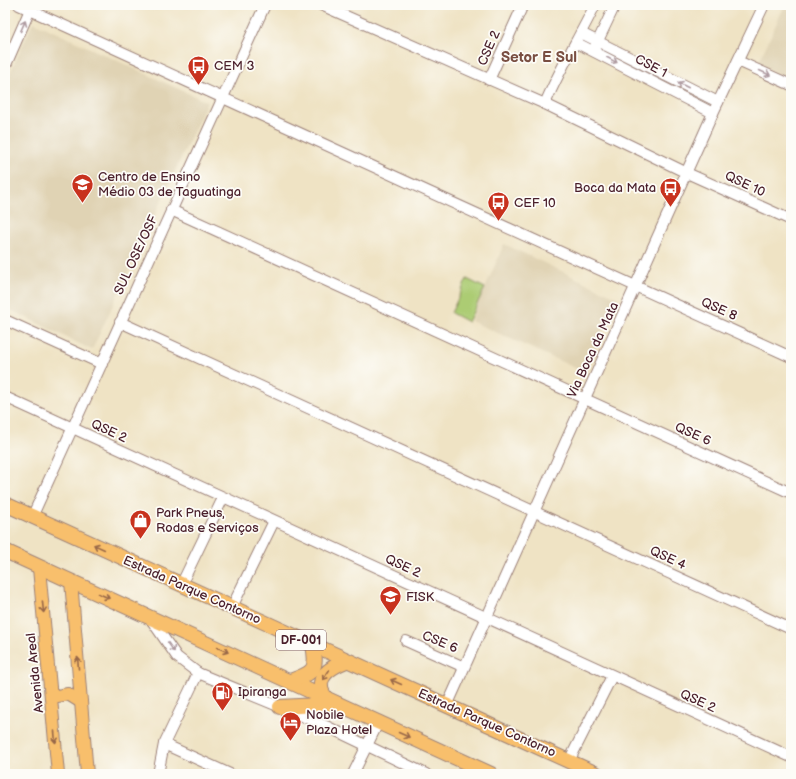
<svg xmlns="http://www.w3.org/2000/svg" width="796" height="779" viewBox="0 0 796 779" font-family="'Balsamiq Sans',sans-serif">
<rect width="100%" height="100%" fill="#fdfcf7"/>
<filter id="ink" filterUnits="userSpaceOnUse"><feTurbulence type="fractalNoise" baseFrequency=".025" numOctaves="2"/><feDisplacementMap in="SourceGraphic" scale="8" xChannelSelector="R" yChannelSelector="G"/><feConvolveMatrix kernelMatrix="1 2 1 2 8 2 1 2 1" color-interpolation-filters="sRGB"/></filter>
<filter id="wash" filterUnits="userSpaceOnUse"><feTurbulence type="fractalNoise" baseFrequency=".012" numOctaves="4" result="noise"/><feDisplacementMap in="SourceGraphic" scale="16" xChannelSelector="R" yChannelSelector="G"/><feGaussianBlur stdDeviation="0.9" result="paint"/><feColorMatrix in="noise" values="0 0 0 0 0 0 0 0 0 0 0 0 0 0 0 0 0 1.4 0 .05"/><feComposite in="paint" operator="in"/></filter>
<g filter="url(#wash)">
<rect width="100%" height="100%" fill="#efe3c4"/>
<g fill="#e0d3b4">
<polygon points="784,7 791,10 791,80 758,64"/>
<polygon points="33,22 207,102 92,350 5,307 5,84"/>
<polygon points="504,244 618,298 584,372 471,321"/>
</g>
<polygon fill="#accc73" stroke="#7b764f" points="467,279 485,288 468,322 451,313"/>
</g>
<g filter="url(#ink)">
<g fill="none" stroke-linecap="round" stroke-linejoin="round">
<defs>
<g id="minor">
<polyline points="19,5 791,357"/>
<polyline points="321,5 545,104 687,173 791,220"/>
<polyline points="581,33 718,102"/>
<polyline points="577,43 713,113"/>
<polyline points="595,47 615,5"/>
<polyline points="738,61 791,85"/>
<polyline points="5,67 32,5"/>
<polyline points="489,80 523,5"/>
<path d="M545,104C559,70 579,38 595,5"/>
<polyline points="171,210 791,493"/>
<polyline points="5,320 102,364"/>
<polyline points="120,322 791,629"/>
<polyline points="5,397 791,757"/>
<polyline points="32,517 265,5"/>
<polyline points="181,585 223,498"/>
<polyline points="232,607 274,521"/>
<polyline points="150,618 177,657 198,673 326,726 426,774"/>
<polyline points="406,641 464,667"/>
<polyline points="447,706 713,113 764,5"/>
<polyline points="164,744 230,774"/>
<polyline points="569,761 612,676"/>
<polyline points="158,774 164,744 198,673"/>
<polyline points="353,774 378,723"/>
</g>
<g id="major">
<polyline points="39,568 58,774"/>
<polyline points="71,581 87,774"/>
<polyline points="52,697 68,694 81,702"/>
</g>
<g id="highway">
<polyline points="5,504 597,774"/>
<polyline points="5,551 491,774"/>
<path d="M290,681C313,673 318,671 313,645"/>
<path d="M326,699C324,695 321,691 321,687C319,673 336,665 346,661"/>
<polyline points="280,707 337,704"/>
</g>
</defs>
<use href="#minor" stroke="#9c8178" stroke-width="12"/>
<use href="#major" stroke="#9c8178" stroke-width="14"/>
<use href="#highway" stroke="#9c8178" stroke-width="16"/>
<use href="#minor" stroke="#fff" stroke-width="10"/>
<use href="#major" stroke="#f8bf6c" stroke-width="12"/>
<use href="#highway" stroke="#f8bf6c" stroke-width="14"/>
</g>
<defs><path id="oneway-shaft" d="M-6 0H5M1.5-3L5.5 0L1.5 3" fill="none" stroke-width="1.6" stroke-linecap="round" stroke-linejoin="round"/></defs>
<g stroke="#ae9aa0">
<use href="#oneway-shaft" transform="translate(23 26) rotate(-66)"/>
<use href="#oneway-shaft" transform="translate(612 60) rotate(28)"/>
<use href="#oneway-shaft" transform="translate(765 73) rotate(24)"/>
<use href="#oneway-shaft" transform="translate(683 85) rotate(-153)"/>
<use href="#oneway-shaft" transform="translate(171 647) rotate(55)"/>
</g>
<g stroke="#986748">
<use href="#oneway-shaft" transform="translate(99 547) rotate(-155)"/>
<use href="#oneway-shaft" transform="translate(104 596) rotate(24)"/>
<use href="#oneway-shaft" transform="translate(43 607) rotate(84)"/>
<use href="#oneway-shaft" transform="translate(223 650) rotate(25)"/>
<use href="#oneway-shaft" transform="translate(78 663) rotate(-95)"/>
<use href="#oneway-shaft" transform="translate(326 675) rotate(124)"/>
<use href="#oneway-shaft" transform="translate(396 682) rotate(-156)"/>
<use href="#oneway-shaft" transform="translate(404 735) rotate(24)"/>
<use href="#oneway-shaft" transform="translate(55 737) rotate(85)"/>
</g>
</g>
<defs>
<symbol id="bus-pin" viewBox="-11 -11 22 30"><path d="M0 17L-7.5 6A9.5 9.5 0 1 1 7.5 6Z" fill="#c8321e" stroke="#fdfcf7"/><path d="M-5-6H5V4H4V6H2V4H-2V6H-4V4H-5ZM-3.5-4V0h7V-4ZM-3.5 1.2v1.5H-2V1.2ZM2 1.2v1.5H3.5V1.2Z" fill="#fff"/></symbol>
<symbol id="school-pin" viewBox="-11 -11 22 30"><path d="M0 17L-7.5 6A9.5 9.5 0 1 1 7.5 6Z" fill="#c8321e" stroke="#fdfcf7"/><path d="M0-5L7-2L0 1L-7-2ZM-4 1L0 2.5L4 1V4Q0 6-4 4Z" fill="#fff"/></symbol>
<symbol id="shop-pin" viewBox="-11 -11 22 30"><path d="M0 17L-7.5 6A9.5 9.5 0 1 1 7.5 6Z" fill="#c8321e" stroke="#fdfcf7"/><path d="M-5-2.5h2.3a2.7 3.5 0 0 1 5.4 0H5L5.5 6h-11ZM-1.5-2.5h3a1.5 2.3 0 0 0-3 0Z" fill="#fff"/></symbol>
<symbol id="fuel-pin" viewBox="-11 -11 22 30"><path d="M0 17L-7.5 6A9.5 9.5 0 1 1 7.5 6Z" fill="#c8321e" stroke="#fdfcf7"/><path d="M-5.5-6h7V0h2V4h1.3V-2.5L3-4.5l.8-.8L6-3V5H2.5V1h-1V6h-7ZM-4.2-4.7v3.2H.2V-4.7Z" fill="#fff"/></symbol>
<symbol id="hotel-pin" viewBox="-11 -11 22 30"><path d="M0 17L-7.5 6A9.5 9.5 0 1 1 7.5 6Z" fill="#c8321e" stroke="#fdfcf7"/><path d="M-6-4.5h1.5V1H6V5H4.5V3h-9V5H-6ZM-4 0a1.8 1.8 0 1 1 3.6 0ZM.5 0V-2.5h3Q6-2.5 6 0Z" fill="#fff"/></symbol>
</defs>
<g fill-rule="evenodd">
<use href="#bus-pin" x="186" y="54" width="25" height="34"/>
<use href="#school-pin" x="70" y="172" width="25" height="34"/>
<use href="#bus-pin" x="658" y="176" width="25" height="34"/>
<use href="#bus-pin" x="486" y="190" width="25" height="34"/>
<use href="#shop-pin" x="128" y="508" width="25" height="34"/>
<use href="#school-pin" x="378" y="584" width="25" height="34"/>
<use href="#fuel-pin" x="210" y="680" width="25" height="34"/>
<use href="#hotel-pin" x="278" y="710" width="25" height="34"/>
</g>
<g text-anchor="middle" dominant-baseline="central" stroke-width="3.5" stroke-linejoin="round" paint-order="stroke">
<rect fill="#fdfcf7" stroke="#806168" stroke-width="1" x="276" y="630" width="50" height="20" rx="3"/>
<g font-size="12" font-weight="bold" fill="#4a1f2b">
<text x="301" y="640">DF-001</text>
</g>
<g font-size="13" fill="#4a1f2b" stroke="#fdfcf7">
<text transform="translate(489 48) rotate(-66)">CSE 2</text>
<text transform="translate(651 66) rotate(28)">CSE 1</text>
<text transform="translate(745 184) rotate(25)">QSE 10</text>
<text transform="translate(136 255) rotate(-65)">SUL OSE/OSF</text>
<text transform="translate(719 309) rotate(24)">QSE 8</text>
<text transform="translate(593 350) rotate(-65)">Via Boca da Mata</text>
<text transform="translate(109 431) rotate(25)">QSE 2</text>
<text transform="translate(693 434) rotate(24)">QSE 6</text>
<text transform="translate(668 558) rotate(25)">QSE 4</text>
<text transform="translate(403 566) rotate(25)">QSE 2</text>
<text transform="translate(192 590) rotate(24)">Estrada Parque Contorno</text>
<text transform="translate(440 642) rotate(23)">CSE 6</text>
<text transform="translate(35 673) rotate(-96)">Avenida Areal</text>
<text transform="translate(698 701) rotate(24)">QSE 2</text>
<text transform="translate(487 723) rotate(24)">Estrada Parque Contorno</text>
</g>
<g font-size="13" fill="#4a1f2b" stroke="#fdfcf7" text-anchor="start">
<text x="214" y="66">CEM 3</text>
<text x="98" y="177">Centro de Ensino<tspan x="98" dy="15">Médio 03 de Taguatinga</tspan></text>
<text x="656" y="188" text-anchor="end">Boca da Mata</text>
<text x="514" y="203">CEF 10</text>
<text x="156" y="513">Park Pneus,<tspan x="156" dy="15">Rodas e Serviços</tspan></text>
<text x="406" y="597">FISK</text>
<text x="238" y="692">Ipiranga</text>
<text x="306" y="715">Nobile<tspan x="306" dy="15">Plaza Hotel</tspan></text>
</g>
<g font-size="15" font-weight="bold" fill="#794e41" stroke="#fdfcf7">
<text x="539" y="57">Setor E Sul</text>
</g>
</g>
<rect width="796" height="779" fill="none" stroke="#fdfcf7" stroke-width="20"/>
</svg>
